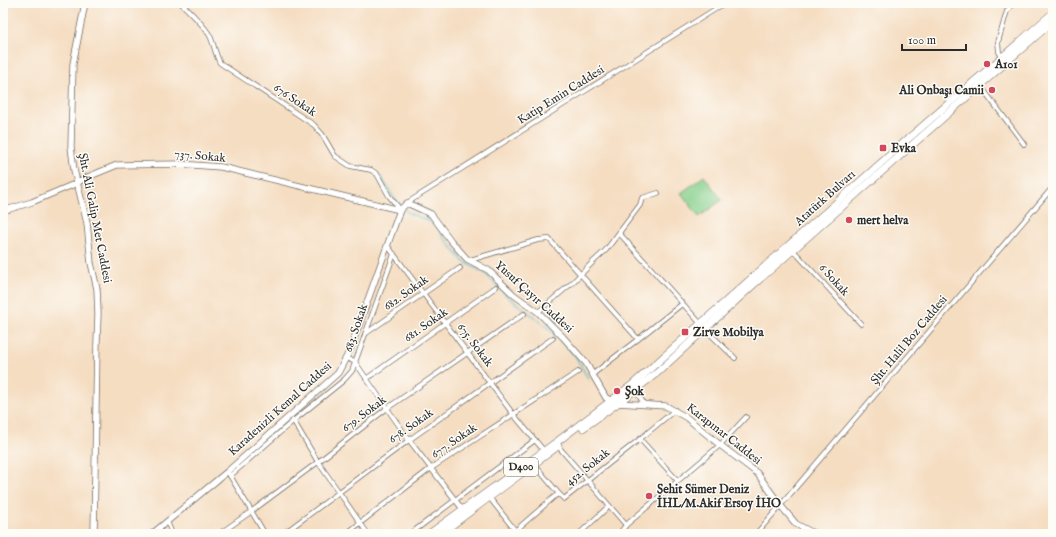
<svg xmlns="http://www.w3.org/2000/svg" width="1056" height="537" viewBox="0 0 1056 537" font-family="'IM FELL English',serif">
<rect width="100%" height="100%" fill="#fdfcf7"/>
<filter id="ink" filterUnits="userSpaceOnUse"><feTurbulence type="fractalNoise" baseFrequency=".025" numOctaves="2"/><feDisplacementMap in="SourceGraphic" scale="8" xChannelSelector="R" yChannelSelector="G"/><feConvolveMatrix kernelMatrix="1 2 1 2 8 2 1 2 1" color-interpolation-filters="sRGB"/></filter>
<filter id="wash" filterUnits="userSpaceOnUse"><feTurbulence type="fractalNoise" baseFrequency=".012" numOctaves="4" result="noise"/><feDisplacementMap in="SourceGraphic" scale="16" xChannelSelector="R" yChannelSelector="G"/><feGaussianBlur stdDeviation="0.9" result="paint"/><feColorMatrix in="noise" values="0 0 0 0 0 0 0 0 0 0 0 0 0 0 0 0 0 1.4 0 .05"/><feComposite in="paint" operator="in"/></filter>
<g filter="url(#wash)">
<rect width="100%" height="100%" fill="#f5ddc1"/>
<polygon fill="#86cf8b" stroke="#587d5b" points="704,176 722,200 699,217 681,193"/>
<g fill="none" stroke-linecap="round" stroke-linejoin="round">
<g stroke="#53bdcf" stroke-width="1.5">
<polyline points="381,177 393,197 402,206"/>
<polyline points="404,209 409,213 429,221 437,227 445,239 463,261 485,273 508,297 545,325 576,357 589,380"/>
</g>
</g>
</g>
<g filter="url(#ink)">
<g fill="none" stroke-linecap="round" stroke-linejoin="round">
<defs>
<g id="minor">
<path d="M181,3C189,11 205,26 210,36C214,44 215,54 220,63L314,125L322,134L335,156L350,166L371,170L377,174L389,196L400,209"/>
<polyline points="1003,58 999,52 998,42 1007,11 1013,3"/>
<polyline points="980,85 1024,144"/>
<polyline points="407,203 725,3"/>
<polyline points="619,233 701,324"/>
<polyline points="387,245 513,414 545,452"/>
<polyline points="793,250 861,324"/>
<polyline points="470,260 538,240 549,239 638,339"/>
<polyline points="538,312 572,283 594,261 606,250 640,205 642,198 658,193"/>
<polyline points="705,329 735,358"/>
<polyline points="365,334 460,268"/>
<polyline points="346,358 355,362 409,440 463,510"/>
<polyline points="593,374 637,340 682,304"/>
<polyline points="366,379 496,287"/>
<polyline points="635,389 644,404"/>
<polyline points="293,420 318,462 368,534"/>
<polyline points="640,439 678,481"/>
<polyline points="557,445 626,525"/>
<polyline points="534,464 559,494"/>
<polyline points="229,474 265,534"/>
<polyline points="230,476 293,421 344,380 352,371 394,254"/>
<polyline points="489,497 518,534"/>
<polyline points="167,521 172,534"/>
<polyline points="515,531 554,497 559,494 564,499 640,439 675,410"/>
<polyline points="219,534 252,511 318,462 386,409 524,314"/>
<polyline points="283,534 409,440 553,338"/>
<polyline points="346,534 430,469 578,372"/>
<polyline points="410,534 535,440"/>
<polyline points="579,534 609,506"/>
<polyline points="619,534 626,525 720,445 746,417"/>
<polyline points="756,534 1053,187"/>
</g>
<g id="tertiary">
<polyline points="85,3 73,64 71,147 74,170 87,223 91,263 97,289 98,314 97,342 94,534"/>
<polyline points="3,211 32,202 77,183 83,179 117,165 179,164 221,167 400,210"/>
<polyline points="152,534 228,471 338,373 350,350 400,210 407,203 431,214 451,241 467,259 488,270 514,295 538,312 563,337 586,363 606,398 618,403 666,406 687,418 720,445 757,473 781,506 796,524 815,534"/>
</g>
<g id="primary">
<polyline points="583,428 618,403 658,372 753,285 1053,21"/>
<polyline points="429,534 558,441 632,385 909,138 1053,13"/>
<polyline points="440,534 558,446"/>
</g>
</defs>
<use href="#minor" stroke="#726960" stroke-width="5.5"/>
<use href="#tertiary" stroke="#726960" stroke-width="7"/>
<use href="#primary" stroke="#726960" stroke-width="8"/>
<use href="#minor" stroke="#fff" stroke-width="4"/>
<use href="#tertiary" stroke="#fff" stroke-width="5.5"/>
<use href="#primary" stroke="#fff" stroke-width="7"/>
</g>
</g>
<g fill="#d1495b" stroke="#fdfcf7" stroke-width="1.5">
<circle cx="987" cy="64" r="4"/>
<circle cx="992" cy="90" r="4"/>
<rect x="879" y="144" width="8" height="8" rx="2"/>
<circle cx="849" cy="220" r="4"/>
<rect x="681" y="328" width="8" height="8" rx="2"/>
<circle cx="617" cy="391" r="4"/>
<circle cx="649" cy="496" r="4"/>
</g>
<g text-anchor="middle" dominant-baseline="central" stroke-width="3" stroke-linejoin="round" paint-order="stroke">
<rect fill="#fdfcf7" stroke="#6a6a68" stroke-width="1" x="504" y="458" width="34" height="18" rx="3"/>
<g font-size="11" font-weight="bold" fill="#2b2b2b">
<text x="521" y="467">D400</text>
</g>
<g font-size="12" font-weight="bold" fill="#2b2b2b" stroke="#fdfcf7" text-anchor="start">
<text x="995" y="64">A101</text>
<text x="984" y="90" text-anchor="end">Ali Onbaşı Camii</text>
<text x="891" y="148">Evka</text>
<text x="857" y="220">mert helva</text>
<text x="693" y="332">Zirve Mobilya</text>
<text x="625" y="391">Şok</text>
<text x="657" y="489">Şehit Sümer Deniz<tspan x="657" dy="14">İHL/M.Akif Ersoy İHO</tspan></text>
</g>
<g font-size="12" fill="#2b2b2b" stroke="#fdfcf7">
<text transform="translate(561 95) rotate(-32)">Katip Emin Caddesi</text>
<text transform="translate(295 100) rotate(34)">676 Sokak</text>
<text transform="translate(200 156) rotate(5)">737. Sokak</text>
<text transform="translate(825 198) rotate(-42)">Atatürk Bulvarı</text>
<text transform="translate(95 218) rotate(79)">Şht. Ali Galip Met Caddesi</text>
<text transform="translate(834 280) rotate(48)">6 Sokak</text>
<text transform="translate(406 293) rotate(-35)">682. Sokak</text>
<text transform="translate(534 297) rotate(42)">Yusuf Çayır Caddesi</text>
<text transform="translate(426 325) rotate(-35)">681. Sokak</text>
<text transform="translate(356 328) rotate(-71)">683. Sokak</text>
<text transform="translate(909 340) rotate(-50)">Şht. Halil Boz Caddesi</text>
<text transform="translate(475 345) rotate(53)">675. Sokak</text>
<text transform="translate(280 409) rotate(-42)">Karadenizli Kemal Caddesi</text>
<text transform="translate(364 414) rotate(-37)">679. Sokak</text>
<text transform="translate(411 426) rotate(-35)">678. Sokak</text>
<text transform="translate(724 434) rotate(38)">Karapınar Caddesi</text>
<text transform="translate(454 441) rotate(-34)">677. Sokak</text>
<text transform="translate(588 467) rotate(-38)">452. Sokak</text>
</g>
</g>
<rect width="1056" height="537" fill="none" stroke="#fdfcf7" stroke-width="16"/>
<path d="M902 44v6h64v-6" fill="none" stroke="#2b2b2b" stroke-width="2"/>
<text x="908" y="44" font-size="12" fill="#2b2b2b" stroke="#fdfcf7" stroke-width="3" paint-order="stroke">100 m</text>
</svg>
